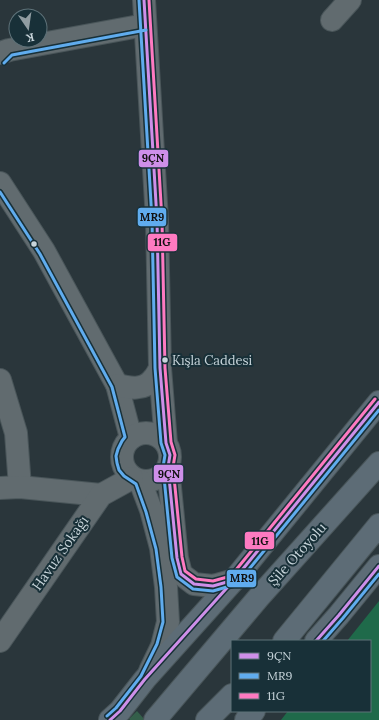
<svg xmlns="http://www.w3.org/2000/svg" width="379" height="720" viewBox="0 0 379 720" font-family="Lora,serif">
<rect width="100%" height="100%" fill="#2a363b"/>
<polygon fill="#345f4a" points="137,711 145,720 130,720 129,719"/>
<polygon fill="#1f6a4a" points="379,601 379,720 281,720 288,711 370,711 370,641 347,641"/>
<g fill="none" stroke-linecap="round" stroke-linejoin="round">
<defs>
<g id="minor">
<polyline points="144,0 157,220 160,368 166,443"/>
<polyline points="332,20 350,0"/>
<polyline points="0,53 9,50 145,25"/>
<polyline points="0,183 44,251 117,385 131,438"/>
<polyline points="0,380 16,433 20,487"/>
<path d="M117,385C129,388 144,391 153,379C156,376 158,372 160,368"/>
<circle cx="146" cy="457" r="24"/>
<polyline points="168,467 177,558 181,574 194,584 213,586 234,580"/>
<polyline points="140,481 151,510 161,548 166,587 168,622 162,646 150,671"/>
<polyline points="0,488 20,487 101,495"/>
<polyline points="0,641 101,495 132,478"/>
</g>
<g id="highway">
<polyline points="284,641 379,525"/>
<polyline points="316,641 339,615 379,566"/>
<polyline points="110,720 120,711 145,679 234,580 379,402"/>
<polyline points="155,720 259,597 379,463"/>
<polyline points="207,720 232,695"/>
<polyline points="246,720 254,711"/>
</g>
</defs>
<use href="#minor" stroke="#495559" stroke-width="24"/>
<use href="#highway" stroke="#495559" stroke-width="24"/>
<use href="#minor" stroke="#616b6f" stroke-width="22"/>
<use href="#highway" stroke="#5d6c76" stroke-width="22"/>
<defs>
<g id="bus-1">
<polyline points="144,0 157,220 160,368 166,443 170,455 168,467 177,558 181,574 194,584 213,586 234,580"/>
<polyline points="316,641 339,615 379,566"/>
<polyline points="110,720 120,711 145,679 234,580 379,402"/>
</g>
<g id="bus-2">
<polyline points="139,0 152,220 155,368 161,443 165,455 163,467 172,558 177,577 193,589 213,591 237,584 379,410"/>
<polyline points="4,63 12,55 146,30"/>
<polyline points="0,192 40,254 112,387 125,437 122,441 118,449 116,456 117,463 119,470 124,476 136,484 146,512 156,549 161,587 163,622 157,644 141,676 116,708 107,716"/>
<polyline points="323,641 343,618 379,574"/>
</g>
<polyline id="bus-3" points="149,0 162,220 165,368 171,442 175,455 173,467 182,557 185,571 196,579 213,581 231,576 375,399"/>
</defs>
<use href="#bus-1" stroke="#183038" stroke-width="6"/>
<use href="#bus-2" stroke="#183038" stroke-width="6"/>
<use href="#bus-3" stroke="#183038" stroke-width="6"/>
<use href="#bus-1" stroke="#ce8fe9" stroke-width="3"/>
<use href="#bus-2" stroke="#60acee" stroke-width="3"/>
<use href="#bus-3" stroke="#fe7ac1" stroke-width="3"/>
</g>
<g fill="#c7d4da" stroke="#183038" stroke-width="1.5">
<circle cx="34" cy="244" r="3.5"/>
<circle cx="165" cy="360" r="3.5"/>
</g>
<g text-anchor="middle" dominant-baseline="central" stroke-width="4" stroke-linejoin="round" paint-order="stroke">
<g font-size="13" fill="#c7d4da" stroke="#183038" text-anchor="start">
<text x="172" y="360">Kışla Caddesi</text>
</g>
<g font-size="14" fill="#c7d4da" stroke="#183038">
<text transform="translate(60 553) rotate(-55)">Havuz Sokağı</text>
<text transform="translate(297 554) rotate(-48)">Şile Otoyolu</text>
</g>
</g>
<g stroke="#183038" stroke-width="1.5">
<rect x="138" y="149" width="31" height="19" rx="4" fill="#ce8fe9"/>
<rect x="137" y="207" width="30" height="20" rx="4" fill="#60acee"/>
<rect x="147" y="233" width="31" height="19" rx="4" fill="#fe7ac1"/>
<rect x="153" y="464" width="31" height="19" rx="4" fill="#ce8fe9"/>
<rect x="244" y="531" width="31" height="19" rx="4" fill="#fe7ac1"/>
<rect x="226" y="569" width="31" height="19" rx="4" fill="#60acee"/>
</g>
<g font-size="11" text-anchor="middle" font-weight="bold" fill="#111">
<text x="153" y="162">9ÇN</text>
<text x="152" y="221">MR9</text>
<text x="162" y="246">11G</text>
<text x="169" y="478">9ÇN</text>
<text x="260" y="545">11G</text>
<text x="242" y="582">MR9</text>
</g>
<rect x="231" y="640" width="140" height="72" fill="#183038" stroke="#5e7279"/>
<rect x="239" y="653" width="20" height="6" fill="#ce8fe9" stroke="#5e7279"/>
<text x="267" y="660" font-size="12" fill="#c7d4da">9ÇN</text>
<rect x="239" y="673" width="20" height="6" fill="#60acee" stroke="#5e7279"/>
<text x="267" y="680" font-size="12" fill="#c7d4da">MR9</text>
<rect x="239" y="693" width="20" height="6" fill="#fe7ac1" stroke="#5e7279"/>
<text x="267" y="700" font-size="12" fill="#c7d4da">11G</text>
<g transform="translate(28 28) rotate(167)"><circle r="19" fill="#183038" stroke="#5e7279"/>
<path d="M0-3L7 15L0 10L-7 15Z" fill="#909da2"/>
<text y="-6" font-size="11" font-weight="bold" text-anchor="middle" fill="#c7d4da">K</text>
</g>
</svg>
